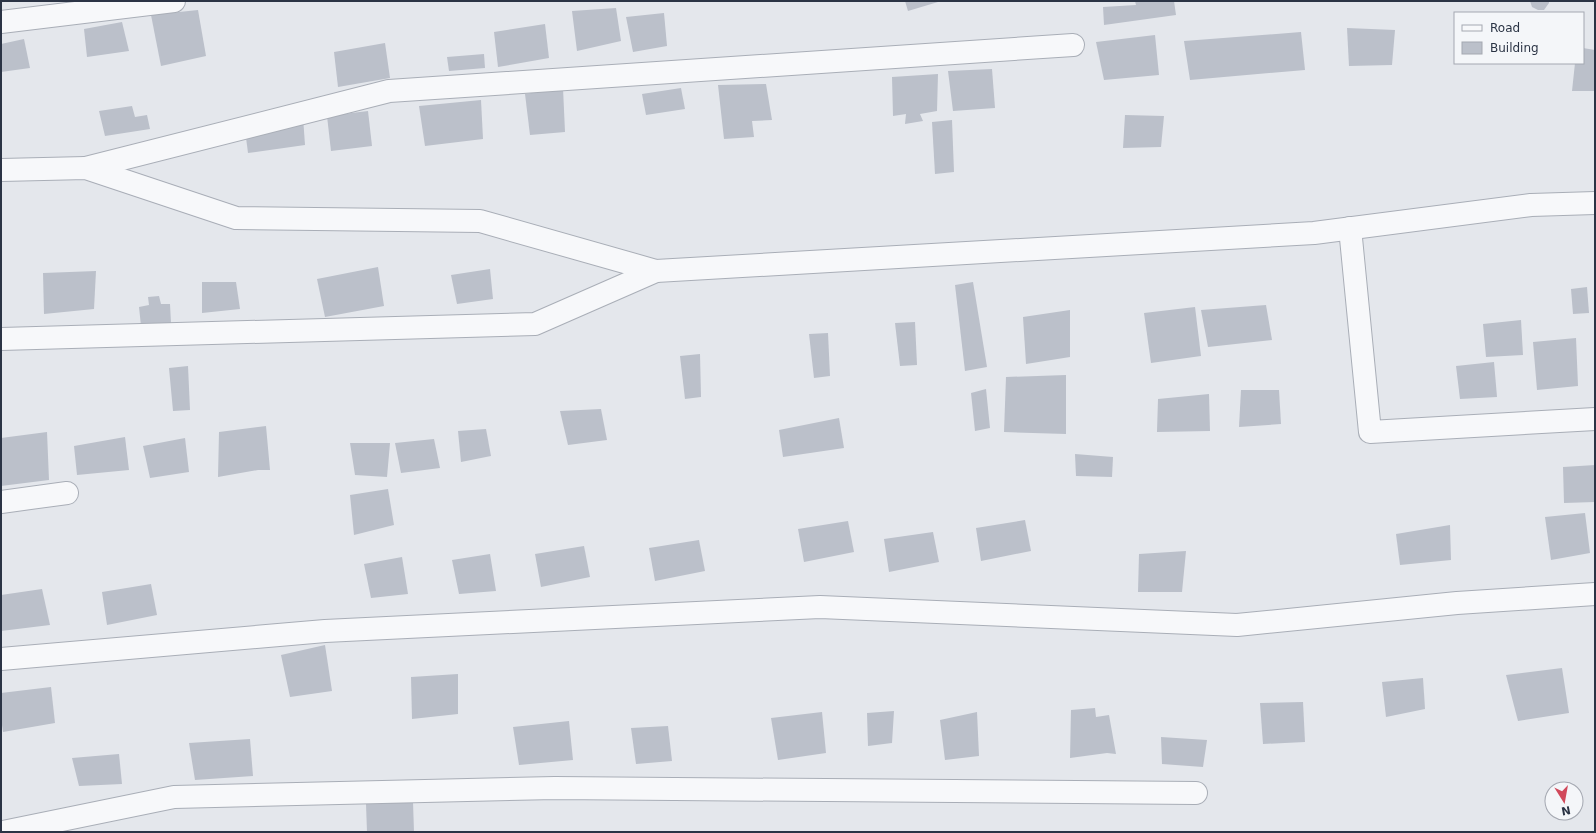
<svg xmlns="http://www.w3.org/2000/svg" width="1596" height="833" viewBox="0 0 1596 833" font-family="'DejaVu Sans',sans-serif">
<rect width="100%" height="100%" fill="#e4e7ec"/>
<g fill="#bbc0ca">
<polygon points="905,1 937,1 938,2 908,11"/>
<polygon points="1135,1 1174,1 1176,15 1104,25 1103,7 1136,5"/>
<polygon points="1530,1 1549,1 1549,3 1544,10 1538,10 1532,7"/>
<polygon points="616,8 621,41 577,51 572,11"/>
<polygon points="198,10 206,56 161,66 151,15"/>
<polygon points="664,13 667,46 633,52 626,17"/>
<polygon points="122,22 129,51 87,57 84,29"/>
<polygon points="545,24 549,58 498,67 494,32"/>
<polygon points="1347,28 1395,30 1392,65 1349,66"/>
<polygon points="1301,32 1305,70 1190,80 1184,41"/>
<polygon points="1155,35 1159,75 1104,80 1096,42"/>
<polygon points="24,39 30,68 1,72 1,44"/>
<polygon points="385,43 390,78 338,87 334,52"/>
<polygon points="1583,48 1595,50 1595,91 1572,91 1575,63 1583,63"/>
<polygon points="484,54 485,68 449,71 447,57"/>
<polygon points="992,69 995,108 953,111 948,71"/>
<polygon points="938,74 937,111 920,114 923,121 905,124 906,114 893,116 892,77"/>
<polygon points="766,84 772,120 752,121 754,137 724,139 718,85"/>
<polygon points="563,88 565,132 530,135 525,94"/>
<polygon points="681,88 685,109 646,115 642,94"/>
<polygon points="481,100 483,139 425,146 419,106"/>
<polygon points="132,106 135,117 147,115 150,129 105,136 99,111"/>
<polygon points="368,111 372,146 331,151 327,116"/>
<polygon points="1125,115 1164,116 1161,147 1123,148"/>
<polygon points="303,117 305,145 248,153 244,122"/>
<polygon points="952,120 954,172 935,174 932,122"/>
<polygon points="378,267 384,306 325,317 317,279"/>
<polygon points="490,269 493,299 457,304 451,275"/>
<polygon points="96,271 94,309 44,314 43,273"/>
<polygon points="202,282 236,282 240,309 202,313"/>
<polygon points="973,282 987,367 965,371 955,285"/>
<polygon points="1587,287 1589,313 1573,314 1571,289"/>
<polygon points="159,296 161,304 170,304 171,323 141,326 139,307 149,305 148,297"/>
<polygon points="1266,305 1272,340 1208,347 1201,310"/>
<polygon points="1195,307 1201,356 1151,363 1144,313"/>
<polygon points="1070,310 1070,357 1026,364 1023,317"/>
<polygon points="1521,320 1523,355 1486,357 1483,324"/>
<polygon points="915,322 917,365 900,366 895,323"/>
<polygon points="828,333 830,376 814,378 809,334"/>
<polygon points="1576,338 1578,386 1537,390 1533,342"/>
<polygon points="700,354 701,397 685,399 680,356"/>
<polygon points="1494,362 1497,397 1460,399 1456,366"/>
<polygon points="188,366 190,410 173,411 169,368"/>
<polygon points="1066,375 1066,434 1004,432 1006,377"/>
<polygon points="986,389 990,428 975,431 971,393"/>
<polygon points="1241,390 1279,390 1281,424 1239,427"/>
<polygon points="1209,394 1210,431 1157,432 1158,399"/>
<polygon points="601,409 607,440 568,445 560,411"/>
<polygon points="839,418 844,448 783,457 779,430"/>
<polygon points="266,426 270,470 258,470 218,477 219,432"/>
<polygon points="486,429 491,456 461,462 458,431"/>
<polygon points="47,432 49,480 1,486 1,438"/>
<polygon points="125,437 129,470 77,475 74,446"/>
<polygon points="185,438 189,472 150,478 143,446"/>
<polygon points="434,439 440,468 401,473 395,443"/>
<polygon points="350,443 390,443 387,477 355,475"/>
<polygon points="1075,454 1113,457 1112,477 1076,476"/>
<polygon points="1595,465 1595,502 1564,503 1563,467"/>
<polygon points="388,489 394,525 354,535 350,495"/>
<polygon points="1585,513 1590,553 1551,560 1545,517"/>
<polygon points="1025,520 1031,551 981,561 976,528"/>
<polygon points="848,521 854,552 804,562 798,529"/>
<polygon points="1450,525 1451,560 1400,565 1396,534"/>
<polygon points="933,532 939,562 889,572 884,539"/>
<polygon points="699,540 705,571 655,581 649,548"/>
<polygon points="584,546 590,577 541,587 535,554"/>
<polygon points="1186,551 1182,592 1138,592 1139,554"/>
<polygon points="490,554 496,591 459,594 452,560"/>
<polygon points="402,557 408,594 371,598 364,564"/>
<polygon points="151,584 157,615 107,625 102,592"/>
<polygon points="42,589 50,625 1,631 1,595"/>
<polygon points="325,645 332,691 290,697 281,655"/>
<polygon points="1562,668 1569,713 1518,721 1506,675"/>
<polygon points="458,674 458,714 412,719 411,677"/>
<polygon points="1423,678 1425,709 1386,717 1382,682"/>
<polygon points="51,687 55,723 3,732 1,718 1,693"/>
<polygon points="1303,702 1305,742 1263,744 1260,703"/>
<polygon points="1095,708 1096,717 1109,715 1116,754 1107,753 1070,758 1071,710"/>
<polygon points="894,711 892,743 868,746 867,713"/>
<polygon points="822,712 826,753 778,760 771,718"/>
<polygon points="977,712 979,756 945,760 940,720"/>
<polygon points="569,721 573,760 519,765 513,727"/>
<polygon points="668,726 672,761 636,764 631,728"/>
<polygon points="1161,737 1207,740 1203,767 1162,764"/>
<polygon points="250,739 253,776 195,780 189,743"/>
<polygon points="119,754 122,784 79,786 72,758"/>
<polygon points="413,802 414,832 367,832 366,804"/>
</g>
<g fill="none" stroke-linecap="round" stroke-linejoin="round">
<defs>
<g id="street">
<polyline points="1,22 174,1"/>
<polyline points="86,168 389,91 1073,45"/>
<polyline points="1,170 86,168 236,218 480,221 656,271 1314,233 1531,205 1595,203"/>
<polyline points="1350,228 1370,432 1595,419"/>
<polyline points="1,339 535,324 656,271"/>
<polyline points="1,502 67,493"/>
<polyline points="1,659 325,631 820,607 1237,625 1457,603 1595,594"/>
<polyline points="3,832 174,797 555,788 1196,793"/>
</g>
</defs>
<use href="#street" stroke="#a9aeb7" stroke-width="24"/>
<use href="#street" stroke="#f7f8fa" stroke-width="22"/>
</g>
<rect width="1596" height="833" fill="none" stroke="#2b3445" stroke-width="4"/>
<rect x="1454" y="12" width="130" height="52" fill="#f4f6f9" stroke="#a4a8b1"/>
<rect x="1462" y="25" width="20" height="6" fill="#f7f8fa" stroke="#a4a8b1"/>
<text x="1490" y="32" font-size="12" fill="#2b3445">Road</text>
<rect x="1462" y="42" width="20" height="12" fill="#bbc0ca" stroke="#a4a8b1"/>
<text x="1490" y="52" font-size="12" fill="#2b3445">Building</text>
<g transform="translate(1564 801) rotate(169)"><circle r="19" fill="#f4f6f9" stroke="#a4a8b1"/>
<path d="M0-3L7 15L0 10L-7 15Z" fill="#d1495b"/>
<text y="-6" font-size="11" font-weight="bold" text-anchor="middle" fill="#2b3445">N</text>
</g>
</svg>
